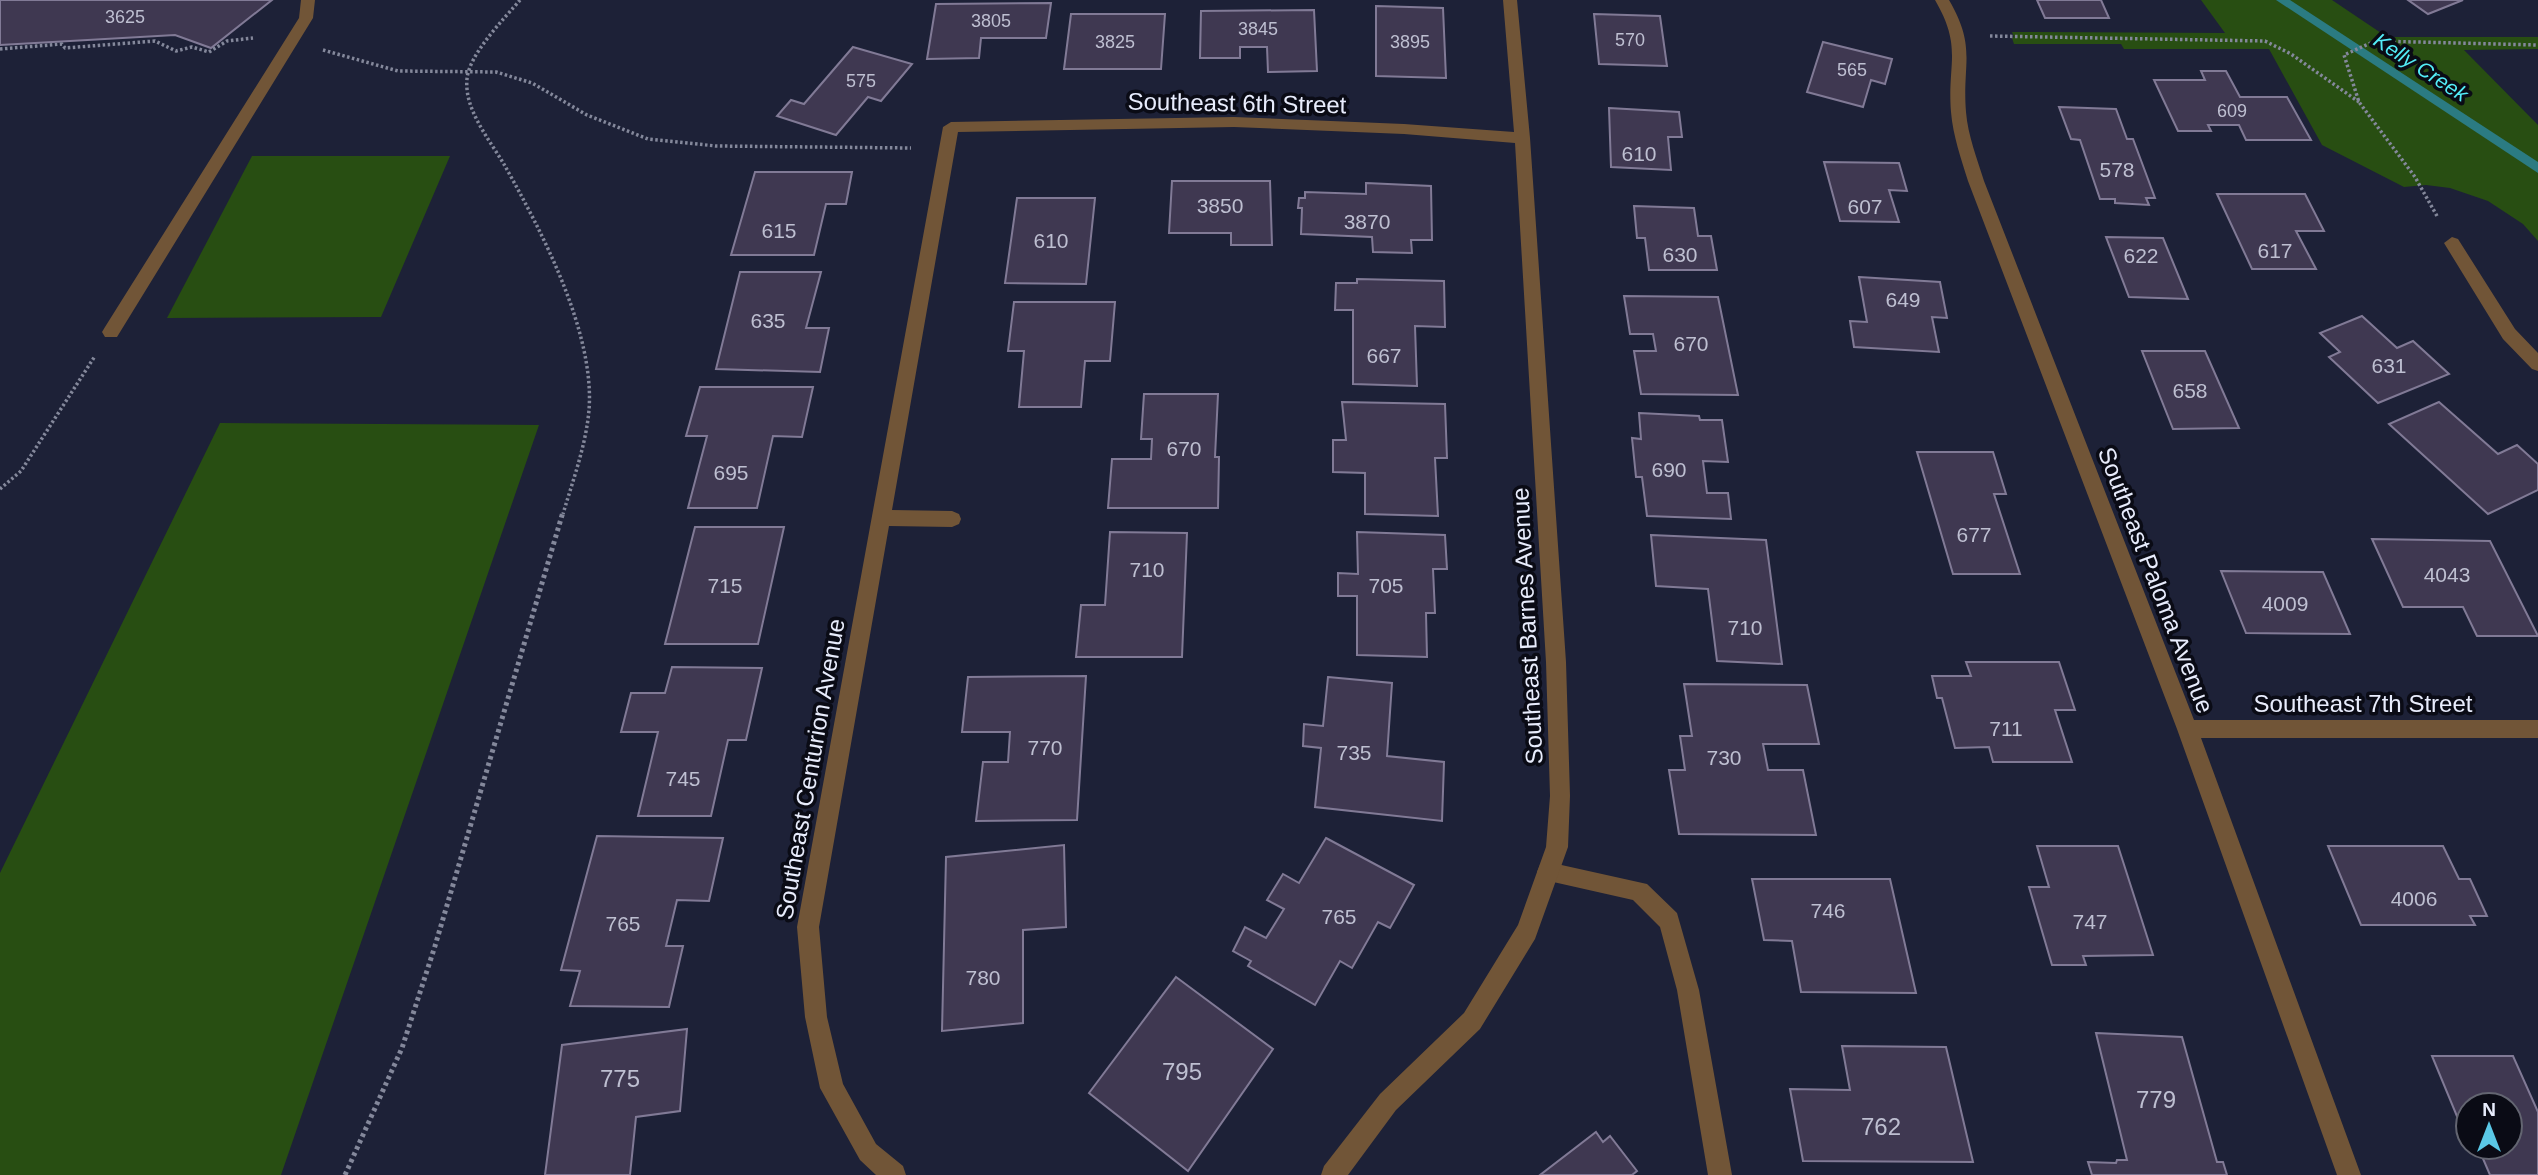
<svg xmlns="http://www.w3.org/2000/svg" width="2538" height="1175" viewBox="0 0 2538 1175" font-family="Arial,sans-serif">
<rect width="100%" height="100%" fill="#1d2137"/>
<g fill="#284e12">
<polygon points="2201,0 2332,0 2387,37 2538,37 2538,49 2464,50 2538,125 2538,241 2523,224 2488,201 2450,188 2426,185 2404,187 2322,145 2269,49 2124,49 2121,44 2014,44 2012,38 2014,37 2012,32 2225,33"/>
<polygon points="252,156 450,156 381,317 167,318"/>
<polygon points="220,423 539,425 281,1175 0,1175 0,873"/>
</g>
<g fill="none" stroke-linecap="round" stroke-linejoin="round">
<polygon fill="#2b7b82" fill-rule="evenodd" points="2276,0 2290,0 2538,162 2538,173"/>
</g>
<g fill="#3f3851" stroke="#817a96" stroke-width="2">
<polygon points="0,0 272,0 211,48 175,35 0,45"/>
<polygon points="2037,0 2101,0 2109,18 2045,18"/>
<polygon points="2408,0 2463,0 2428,14"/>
<polygon points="1051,3 1046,38 981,38 979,58 927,59 936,4"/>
<polygon points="1376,6 1443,8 1446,78 1376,76"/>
<polygon points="1314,10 1317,71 1268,72 1267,47 1240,47 1240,58 1200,58 1201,11"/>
<polygon points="1071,14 1165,14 1161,69 1064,69"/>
<polygon points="1594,14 1660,16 1667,66 1599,64"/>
<polygon points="1823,42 1892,59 1885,84 1871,80 1863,107 1807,92"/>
<polygon points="853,47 912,64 881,101 868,97 836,135 777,116 791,100 804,104"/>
<polygon points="2201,71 2226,71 2240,97 2287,97 2311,140 2246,140 2239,125 2208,125 2211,131 2178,131 2154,80 2205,80"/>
<polygon points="2059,107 2116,109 2127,139 2133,139 2155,198 2146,198 2149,205 2115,203 2115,199 2100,199 2080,140 2071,139"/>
<polygon points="1609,108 1679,112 1682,137 1668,137 1671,170 1611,167"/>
<polygon points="1824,162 1899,163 1907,191 1889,190 1899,222 1840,221"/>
<polygon points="755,172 852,172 846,204 826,204 814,255 731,255"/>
<polygon points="1172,181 1270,181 1272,245 1231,245 1231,233 1169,233"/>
<polygon points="1366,183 1431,186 1432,240 1411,240 1412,253 1373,252 1372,237 1301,234 1302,208 1298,208 1299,198 1305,198 1305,192 1366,194"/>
<polygon points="2217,194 2305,194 2324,231 2296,231 2316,269 2252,269"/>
<polygon points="1017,198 1095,198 1086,284 1005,283"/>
<polygon points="1634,206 1694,208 1698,236 1711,236 1717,270 1649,270 1645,238 1637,238"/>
<polygon points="2106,237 2163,238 2188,299 2129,297"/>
<polygon points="740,272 821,272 806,328 829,328 820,372 716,369"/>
<polygon points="1859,277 1940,282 1947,318 1932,317 1939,352 1854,347 1850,321 1867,322"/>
<polygon points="1357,279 1444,281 1445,327 1415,326 1417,386 1353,384 1353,310 1335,310 1336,283 1357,283"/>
<polygon points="1624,296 1718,297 1738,395 1641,394 1634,351 1656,351 1653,334 1630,334"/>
<polygon points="1014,302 1115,302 1110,361 1085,361 1081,407 1019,407 1024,351 1008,351"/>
<polygon points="2362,316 2397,348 2413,341 2449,374 2378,403 2329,357 2340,352 2320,333"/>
<polygon points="2142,351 2205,351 2239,428 2173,429"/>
<polygon points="700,387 813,387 802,437 773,436 757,508 688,508 707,436 686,436"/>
<polygon points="1144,394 1218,394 1215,457 1219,457 1218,508 1108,508 1112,459 1151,459 1152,439 1141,439"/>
<polygon points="1342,402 1445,404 1447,458 1435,458 1438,516 1365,514 1365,473 1333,472 1333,440 1346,440"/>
<polygon points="2439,402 2498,454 2517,445 2538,464 2538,490 2488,514 2389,424"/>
<polygon points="1639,413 1699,416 1700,420 1722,420 1728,462 1703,461 1707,493 1728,493 1731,519 1647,516 1642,477 1636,477 1632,438 1641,439"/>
<polygon points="1917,452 1993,452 2006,494 1994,494 2020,574 1953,574"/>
<polygon points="695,527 784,527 758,644 665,644"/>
<polygon points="1110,532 1187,533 1182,657 1076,657 1081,605 1105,605"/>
<polygon points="1357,532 1445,535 1447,569 1433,569 1435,613 1426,613 1427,657 1357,655 1357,596 1338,596 1338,573 1358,574"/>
<polygon points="1651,535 1766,540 1782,664 1717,661 1708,589 1656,586"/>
<polygon points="2372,539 2490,541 2538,636 2477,636 2463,607 2403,607"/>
<polygon points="2221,571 2323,572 2350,634 2246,633"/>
<polygon points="1966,662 2059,662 2075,710 2055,710 2072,762 1993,762 1989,747 1955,748 1942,698 1937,698 1932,676 1971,676"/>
<polygon points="672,667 762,668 746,740 728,740 711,816 638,816 658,732 621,732 631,693 665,693"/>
<polygon points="1086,676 1077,820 976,821 983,762 1008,762 1010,732 962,732 968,677"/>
<polygon points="1328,677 1392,683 1387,756 1444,762 1442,821 1315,807 1321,748 1303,746 1304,724 1323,726"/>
<polygon points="1684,684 1807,685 1819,744 1763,744 1768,770 1803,770 1816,835 1679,834 1669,770 1685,770 1680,736 1692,736"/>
<polygon points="597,836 723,838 709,901 677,900 666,946 683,946 669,1007 570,1006 580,971 561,970"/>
<polygon points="1326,838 1414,885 1390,928 1378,922 1352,968 1340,961 1315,1005 1248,966 1251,961 1233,951 1245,927 1266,938 1284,909 1267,900 1283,874 1299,883"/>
<polygon points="1064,845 1066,927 1023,930 1023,1023 942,1031 946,857"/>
<polygon points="2037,846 2118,846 2153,955 2083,956 2086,965 2052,965 2029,887 2049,887"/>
<polygon points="2328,846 2443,846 2459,879 2470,879 2487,916 2470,916 2475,925 2361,925"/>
<polygon points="1752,879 1890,879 1916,993 1801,992 1792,941 1764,940"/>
<polygon points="1176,977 1273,1049 1188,1171 1089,1093"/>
<polygon points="687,1029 680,1111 636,1117 630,1175 545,1175 562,1045"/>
<polygon points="2096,1033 2182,1037 2217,1162 2223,1162 2227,1175 2092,1175 2088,1162 2116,1163 2117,1160 2127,1160"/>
<polygon points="1842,1046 1946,1047 1973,1162 1803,1161 1790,1089 1850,1090"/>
<polygon points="2432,1056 2513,1056 2538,1112 2538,1175 2490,1175 2478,1147 2510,1147 2510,1105 2468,1105 2468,1126 2461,1126"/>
<polygon points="1596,1132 1603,1142 1610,1136 1637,1171 1632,1175 1540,1175"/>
</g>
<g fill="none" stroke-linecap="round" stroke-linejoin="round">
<g stroke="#84889b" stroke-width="3.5" stroke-dasharray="2.5 2.5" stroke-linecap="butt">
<path d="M520,0C504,19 469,54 467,79C464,110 490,140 505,166C542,232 595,333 589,410C586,445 573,480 563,514"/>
<polyline points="1990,36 2265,41 2291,54 2359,102"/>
<polyline points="0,49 62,44 65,48 155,41 176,51 192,47 209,52 227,41 253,38"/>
<polyline points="323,50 398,71 496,72 532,83 587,115 648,139 716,146 911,148"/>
<polyline points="2437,216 2415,177 2359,102 2344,55 2375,41 2538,45"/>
<polyline points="0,489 21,471 95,356"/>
</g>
<polyline stroke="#84889b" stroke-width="5" stroke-dasharray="3.5 3.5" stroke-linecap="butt" points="345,1175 402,1048 435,946 563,512"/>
<g fill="#715537" fill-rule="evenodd">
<polygon points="301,0 315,0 313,18 117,337 105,337 102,332 105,327 299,18"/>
<polygon points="1548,862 1647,884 1677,913 1699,990 1732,1175 1708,1175 1677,990 1660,927 1633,900 1540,879 1537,872 1540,865"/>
</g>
<g fill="#715537" fill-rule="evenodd">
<polygon points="1503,0 1517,0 1530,138 1566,662 1570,796 1568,847 1535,939 1480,1029 1396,1110 1348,1175 1321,1175 1324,1166 1380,1094 1464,1013 1518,925 1546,847 1550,796 1546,662 1515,143 1404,134 1234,127 958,132 892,510 952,511 959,514 961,519 959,524 952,527 889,526 819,927 827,1017 843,1084 876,1144 903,1166 906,1175 876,1175 860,1160 820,1088 805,1017 797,927 943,127 951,122 1234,117 1404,124 1514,132"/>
<path d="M1935,0H1949C1977,48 1962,63 1966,112C1968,136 1977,158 1984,181L2194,720H2538V738H2201L2361,1175H2337L2177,729L1968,181C1961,158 1953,136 1951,112C1947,63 1963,48 1935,0Z"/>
<polygon points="2452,237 2458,239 2515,329 2538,353 2538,371 2532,369 2503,339 2444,243"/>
</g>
</g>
<g text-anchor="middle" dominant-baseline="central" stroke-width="7" stroke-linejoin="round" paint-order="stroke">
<g font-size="18" fill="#bebfd1">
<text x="125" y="17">3625</text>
<text x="991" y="21">3805</text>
<text x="1258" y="29">3845</text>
<text x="1630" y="40">570</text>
<text x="1115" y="42">3825</text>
<text x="1410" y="42">3895</text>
<text x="1852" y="70">565</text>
<text x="861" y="81">575</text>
<text x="2232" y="111">609</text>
</g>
<g font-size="21" font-style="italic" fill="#53ecf7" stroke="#0a0b15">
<text transform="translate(2421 67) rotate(33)">Kelly Creek</text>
</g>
<g font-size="21" fill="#bebfd1">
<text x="1639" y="153">610</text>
<text x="2117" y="169">578</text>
<text x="1220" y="205">3850</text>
<text x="1865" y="206">607</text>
<text x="1367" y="221">3870</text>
<text x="779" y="230">615</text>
<text x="1051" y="240">610</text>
<text x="2275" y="250">617</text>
<text x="1680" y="254">630</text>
<text x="2141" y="255">622</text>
<text x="1903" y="299">649</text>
<text x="768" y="320">635</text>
<text x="1691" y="343">670</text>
<text x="1384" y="355">667</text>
<text x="2389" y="365">631</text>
<text x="2190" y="390">658</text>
<text x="1184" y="448">670</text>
<text x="1669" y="469">690</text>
<text x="731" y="472">695</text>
<text x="1974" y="534">677</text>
<text x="1147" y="569">710</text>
<text x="2447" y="574">4043</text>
<text x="725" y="585">715</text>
<text x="1386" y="585">705</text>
<text x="2285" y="603">4009</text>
<text x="1745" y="627">710</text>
<text x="2006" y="728">711</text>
<text x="1045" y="747">770</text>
<text x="1354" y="752">735</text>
<text x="1724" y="757">730</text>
<text x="683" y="778">745</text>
<text x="2414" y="898">4006</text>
<text x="1828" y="910">746</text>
<text x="1339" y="916">765</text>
<text x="2090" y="921">747</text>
<text x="623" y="923">765</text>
<text x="983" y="977">780</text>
</g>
<g font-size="24" fill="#e8ecfc" stroke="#0a0b15">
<text transform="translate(1237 103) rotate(1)">Southeast 6th Street</text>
<text transform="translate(2156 580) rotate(69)">Southeast Paloma Avenue</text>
<text transform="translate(1527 626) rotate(-93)">Southeast Barnes Avenue</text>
<text x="2363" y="703">Southeast 7th Street</text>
<text transform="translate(810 769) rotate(-80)">Southeast Centurion Avenue</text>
</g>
<g font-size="24" fill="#bebfd1">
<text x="1182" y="1071">795</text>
<text x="620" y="1078">775</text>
<text x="2156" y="1099">779</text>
<text x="1881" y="1126">762</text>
</g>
</g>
<g transform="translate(2489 1126)"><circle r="33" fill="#0a0b15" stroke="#636571" stroke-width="2"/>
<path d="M0-5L12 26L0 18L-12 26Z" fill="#5ac8e6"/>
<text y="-10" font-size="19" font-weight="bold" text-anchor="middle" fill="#e8ecfc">N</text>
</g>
</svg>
